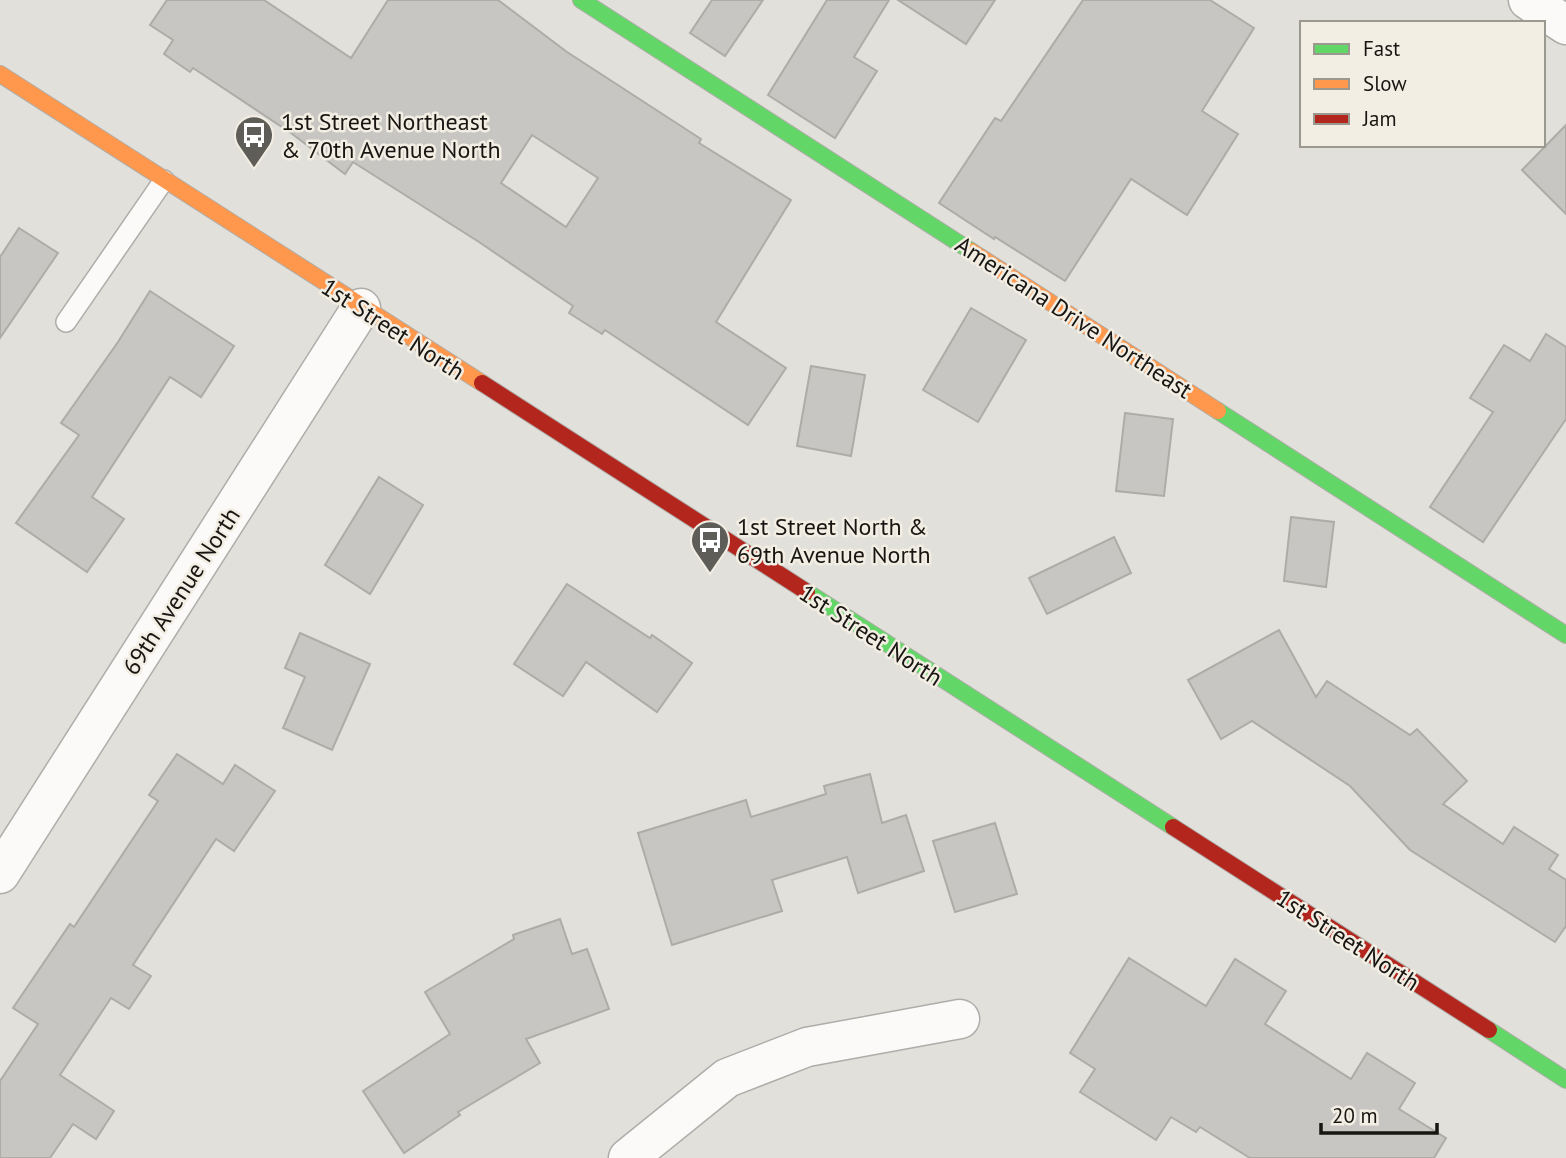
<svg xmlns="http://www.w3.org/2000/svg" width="1566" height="1158" viewBox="0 0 1566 1158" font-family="'PT Sans',sans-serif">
<rect width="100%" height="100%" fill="#e2e0da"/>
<g fill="#c8c6c2" stroke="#adaca7" stroke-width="2" fill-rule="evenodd">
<path d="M167,0H264L351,58L388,0H498L567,52L701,139L699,143L791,200L716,322L786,368L748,425L605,330L602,334L569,313L573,306L479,242L353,162L345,174L291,133L193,68L190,72L164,54L173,40L150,25ZM532,135L598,178L566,227L501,183Z"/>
<polygon points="712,0 763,0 725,56 690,33"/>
<polygon points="827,0 889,0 854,57 877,71 835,138 768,95"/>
<polygon points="898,0 995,0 966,44"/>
<polygon points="1083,0 1210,0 1254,28 1202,111 1238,134 1187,215 1131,179 1065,281 995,237 994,239 939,203 995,118 1001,121"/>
<polygon points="1566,125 1566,214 1522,170"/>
<polygon points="19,228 58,253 0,338 0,257"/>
<polygon points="150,291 234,346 201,397 170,377 92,497 124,519 87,572 16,523 79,435 61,423 118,342"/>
<polygon points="971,308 1026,340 978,422 923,390"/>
<polygon points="1546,334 1566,347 1566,419 1483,542 1430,507 1493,412 1470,398 1504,345 1530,361"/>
<polygon points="811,366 865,375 851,456 797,446"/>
<polygon points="1125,413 1173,419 1164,496 1116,491"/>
<polygon points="379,477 423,505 370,594 325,565"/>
<polygon points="1291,517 1334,522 1326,587 1284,581"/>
<polygon points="1114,537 1131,573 1047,614 1029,578"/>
<polygon points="567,584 650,638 652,635 692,663 657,712 586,662 563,696 514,664"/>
<polygon points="1279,630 1316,697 1327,681 1410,735 1417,729 1467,781 1443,804 1503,844 1514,827 1558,855 1549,869 1566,880 1566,926 1555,942 1410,850 1350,786 1252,721 1221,739 1188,680"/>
<polygon points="300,633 370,664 332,750 283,728 305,677 285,668"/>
<polygon points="177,754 223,784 235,765 275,791 234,851 216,839 133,965 151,976 129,1009 111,998 60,1075 114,1111 96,1139 73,1124 50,1158 0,1158 0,1081 38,1024 13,1008 70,924 74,927 158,801 149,795"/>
<polygon points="870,774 882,823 906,815 924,871 858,893 847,857 772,880 782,911 672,945 638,833 746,800 751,817 826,794 824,786"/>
<polygon points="995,823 1017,894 955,912 933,841"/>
<polygon points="560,919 572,954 587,949 609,1009 526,1039 540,1063 458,1112 460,1115 404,1153 363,1091 450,1034 425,992 514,939 513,935"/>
<polygon points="1129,958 1206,1006 1235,959 1286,991 1265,1024 1351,1079 1367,1053 1415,1083 1399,1109 1446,1138 1434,1158 1250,1158 1200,1127 1196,1132 1171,1117 1156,1140 1080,1092 1095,1069 1070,1053"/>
</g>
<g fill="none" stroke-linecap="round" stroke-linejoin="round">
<defs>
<polyline id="lane" points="66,322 164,180"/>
<g id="street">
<polyline points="1528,0 1566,25"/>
<polyline points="0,874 361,308"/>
<polyline points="628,1158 727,1078 807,1047 960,1019"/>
</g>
<g id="fast">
<polyline points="581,0 971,251"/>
<polyline points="1218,411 1566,635"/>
<polyline points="807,592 1173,827"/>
<polyline points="1489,1030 1566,1080"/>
</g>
<g id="slow">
<polyline points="0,74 482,383"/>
<polyline points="971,251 1218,411"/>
</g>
<g id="jam">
<polyline points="482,383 807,592"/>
<polyline points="1173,827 1489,1030"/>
</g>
</defs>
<use href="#lane" stroke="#afada9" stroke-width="22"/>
<use href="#street" stroke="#afada9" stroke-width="41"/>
<use href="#fast" stroke="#afada9" stroke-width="18"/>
<use href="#slow" stroke="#afada9" stroke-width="18"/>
<use href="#jam" stroke="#afada9" stroke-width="18"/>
<use href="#lane" stroke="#fbfaf9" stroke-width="19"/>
<use href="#street" stroke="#fbfaf9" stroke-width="38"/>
<use href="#fast" stroke="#63d668" stroke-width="16"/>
<use href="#slow" stroke="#ff974d" stroke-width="16"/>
<use href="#jam" stroke="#b3261e" stroke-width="16"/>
</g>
<defs>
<symbol id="bus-pin" viewBox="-11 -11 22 30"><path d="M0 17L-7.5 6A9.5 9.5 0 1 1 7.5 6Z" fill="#5f5d58" stroke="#f3eee3"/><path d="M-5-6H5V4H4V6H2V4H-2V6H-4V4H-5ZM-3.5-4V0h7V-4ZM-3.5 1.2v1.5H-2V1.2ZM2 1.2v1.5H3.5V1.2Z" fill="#fff"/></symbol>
</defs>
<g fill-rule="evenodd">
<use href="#bus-pin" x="232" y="113" width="44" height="60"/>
<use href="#bus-pin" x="688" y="518" width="44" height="60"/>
</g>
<g text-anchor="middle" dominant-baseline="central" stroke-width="5" stroke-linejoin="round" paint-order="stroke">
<g font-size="24" fill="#181612" stroke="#f3eee3" text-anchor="start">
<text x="281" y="121">1st Street Northeast<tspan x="281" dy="28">&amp; 70th Avenue North</tspan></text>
<text x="737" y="526">1st Street North &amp;<tspan x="737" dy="28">69th Avenue North</tspan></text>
</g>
<g font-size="24" fill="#181612" stroke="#f3eee3">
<text transform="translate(1074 317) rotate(33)">Americana Drive Northeast</text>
<text transform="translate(393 329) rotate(33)">1st Street North</text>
<text transform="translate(181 591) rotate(-57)">69th Avenue North</text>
<text transform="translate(871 635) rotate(33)">1st Street North</text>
<text transform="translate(1348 940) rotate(33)">1st Street North</text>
</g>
</g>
<rect x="1300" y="21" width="245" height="126" fill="#f3eee3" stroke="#9b988f" stroke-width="2"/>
<rect x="1314" y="44" width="35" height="10" fill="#63d668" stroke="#9b988f" stroke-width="2"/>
<text x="1363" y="56" font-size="21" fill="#181612">Fast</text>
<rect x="1314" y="79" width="35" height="10" fill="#ff974d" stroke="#9b988f" stroke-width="2"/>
<text x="1363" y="91" font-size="21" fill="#181612">Slow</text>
<rect x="1314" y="114" width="35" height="10" fill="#b3261e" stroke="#9b988f" stroke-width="2"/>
<text x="1363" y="126" font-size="21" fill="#181612">Jam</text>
<path d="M1321 1123v10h116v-10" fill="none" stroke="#181612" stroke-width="3.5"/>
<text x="1332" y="1123" font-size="21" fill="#181612" stroke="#f3eee3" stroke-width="5" paint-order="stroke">20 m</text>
</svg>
